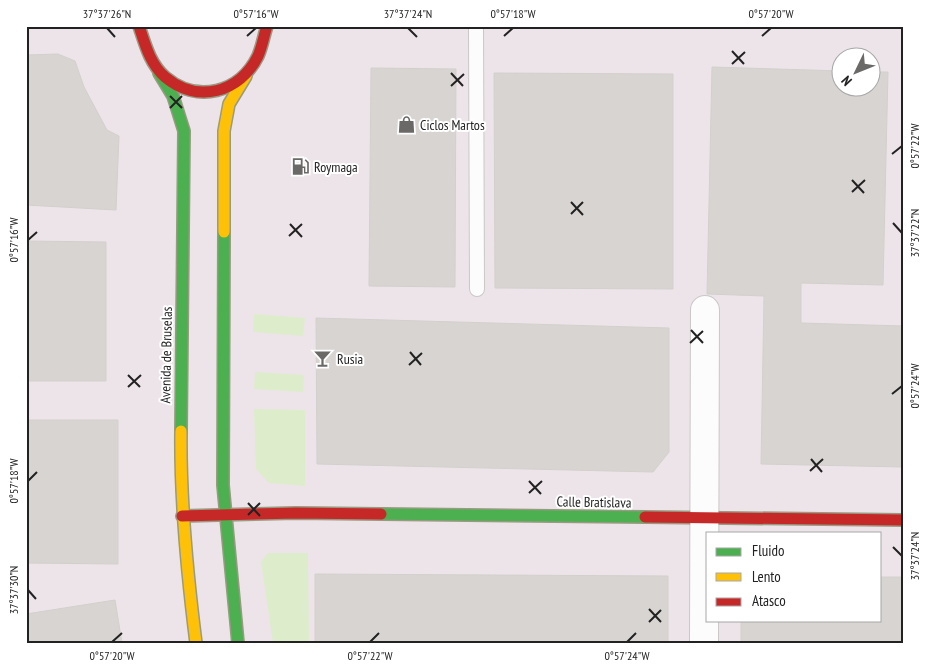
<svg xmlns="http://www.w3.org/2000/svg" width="929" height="669" viewBox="0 0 929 669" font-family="'PT Sans Narrow',sans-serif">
<rect width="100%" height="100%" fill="#f0eeeb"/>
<path fill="#ede4e9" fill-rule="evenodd" d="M26,26H903V643H26ZM842,58H872V88H842ZM708,533H880V620H708Z"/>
<g fill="#ddeccb">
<polygon points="254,314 305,318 303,336 253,332"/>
<polygon points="255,372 304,375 303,392 254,389"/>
<polygon points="254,409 305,410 305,486 269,483 256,469"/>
<polygon points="268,553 308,553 309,643 273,643 261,562"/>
</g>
<g fill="#d7d4d2" stroke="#d3d0cc">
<polygon points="58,54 75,61 84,87 107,130 119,136 116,210 26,205 26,55"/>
<polygon points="712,67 842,71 842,88 872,88 872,72 888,72 883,285 801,283 801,323 903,326 903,467 761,464 764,296 707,294"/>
<polygon points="371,68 456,69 455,287 369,286"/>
<polygon points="494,73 673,74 673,289 495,288"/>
<polygon points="26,241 106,242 106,381 26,381"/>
<polygon points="316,318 669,328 669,452 653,472 317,464"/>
<polygon points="26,420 118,420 118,564 26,563"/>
<polygon points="315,574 668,576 668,643 315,643"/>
<polygon points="880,577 903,577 903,643 741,643 741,620 880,620"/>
<polygon points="115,600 122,643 26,643 26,614"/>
</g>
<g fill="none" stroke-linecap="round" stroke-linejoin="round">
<defs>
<polyline id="lane" points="476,26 477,289"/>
<polyline id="street" points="704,643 705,310"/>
<g id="fast">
<polyline points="159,73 173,96 184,131 181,431"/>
<polyline points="224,232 223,485 238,643"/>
<polyline points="381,514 645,517"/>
</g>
<g id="slow">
<polyline points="224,232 224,131 229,104 246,76"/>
<path d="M181,431C180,502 187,572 196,643"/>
</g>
<g id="jam">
<path d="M139,26C145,44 150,64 165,77C197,104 240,93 258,56C262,47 264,35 267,26"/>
<polyline points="182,516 296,513 381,514"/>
<polyline points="645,517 903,520"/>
</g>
</defs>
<use href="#lane" stroke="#c9c8c7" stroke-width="16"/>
<use href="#street" stroke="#c9c8c7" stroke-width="30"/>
<use href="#fast" stroke="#999a82" stroke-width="14"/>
<use href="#slow" stroke="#999a82" stroke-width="14"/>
<use href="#jam" stroke="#999a82" stroke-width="14"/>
<use href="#lane" stroke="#fdfcfc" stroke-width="14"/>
<use href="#street" stroke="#fdfcfc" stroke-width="28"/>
<use href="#fast" stroke="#4caf50" stroke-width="11"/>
<use href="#slow" stroke="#ffc107" stroke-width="11"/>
<use href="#jam" stroke="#c62828" stroke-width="11"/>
</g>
<path fill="none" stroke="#222" stroke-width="2" d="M107,28L115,37M408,28L417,37M247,36L256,28M504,36L513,28M762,36L771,28M732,51L744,64M732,64L745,52M451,73L463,86M451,86L464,74M170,96L182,108M170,108L182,96M892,154L902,146M852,180L864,193M852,192L865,180M571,202L583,215M571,214L583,202M893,223L902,233M290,224L302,237M289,236L302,224M28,240L37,232M691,330L703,343M690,343L703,331M410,352L421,365M409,365L422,353M128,375L140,387M128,387L141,375M892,394L902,386M811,459L822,472M810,471L823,459M28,481L37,472M529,481L541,494M529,493L542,481M248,503L260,516M248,515L260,503M893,547L902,556M28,590L36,599M649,609L661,622M649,622L661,610M112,642L122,633M370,642L379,633M627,642L636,633"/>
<defs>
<symbol id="shop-bare" viewBox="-9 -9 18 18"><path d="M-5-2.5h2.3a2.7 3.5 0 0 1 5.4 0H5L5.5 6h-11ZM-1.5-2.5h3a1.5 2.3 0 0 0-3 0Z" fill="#6a6968" stroke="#fff" stroke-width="2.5" paint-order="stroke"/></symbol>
<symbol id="fuel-bare" viewBox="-9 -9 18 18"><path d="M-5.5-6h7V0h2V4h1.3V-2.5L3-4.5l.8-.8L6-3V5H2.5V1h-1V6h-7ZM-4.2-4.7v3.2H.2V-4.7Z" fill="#6a6968" stroke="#fff" stroke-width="2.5" paint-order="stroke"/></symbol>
<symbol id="bar-bare" viewBox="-9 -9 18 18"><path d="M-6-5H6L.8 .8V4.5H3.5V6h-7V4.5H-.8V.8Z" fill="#6a6968" stroke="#fff" stroke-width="2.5" paint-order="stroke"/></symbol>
</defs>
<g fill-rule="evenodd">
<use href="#shop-bare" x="394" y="112" width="25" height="25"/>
<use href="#fuel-bare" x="288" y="154" width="25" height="25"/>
<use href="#bar-bare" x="310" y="346" width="25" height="25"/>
</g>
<g text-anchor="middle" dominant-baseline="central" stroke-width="4" stroke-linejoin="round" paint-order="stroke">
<g font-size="14" fill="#222" stroke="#fff" text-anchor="start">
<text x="420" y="125">Ciclos Martos</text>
<text x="314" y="167">Roymaga</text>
<text x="337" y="359">Rusia</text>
</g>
<g font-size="14" fill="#222" stroke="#fff">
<text transform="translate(166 355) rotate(-89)">Avenida de Bruselas</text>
<text transform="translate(594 502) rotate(1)">Calle Bratislava</text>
</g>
</g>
<rect width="929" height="669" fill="none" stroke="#ffffff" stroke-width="55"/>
<rect x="706" y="532" width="175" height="90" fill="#ffffff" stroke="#a7a7a7"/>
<rect x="716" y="548" width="25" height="8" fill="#4caf50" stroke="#a7a7a7"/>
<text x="752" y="556" font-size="15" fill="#222222">Fluido</text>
<rect x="716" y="573" width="25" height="8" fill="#ffc107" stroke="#a7a7a7"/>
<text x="752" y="582" font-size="15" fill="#222222">Lento</text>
<rect x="716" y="598" width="25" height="8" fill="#c62828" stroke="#a7a7a7"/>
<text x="752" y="606" font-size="15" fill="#222222">Atasco</text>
<g transform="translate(856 72) rotate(227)"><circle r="24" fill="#ffffff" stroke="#a7a7a7"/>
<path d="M0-4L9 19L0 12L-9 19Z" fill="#6a6968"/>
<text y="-8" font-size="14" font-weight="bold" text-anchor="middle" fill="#222222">N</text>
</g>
<rect x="28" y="28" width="874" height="614" fill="none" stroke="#222" stroke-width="2"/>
<g font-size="12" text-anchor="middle" fill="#222">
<text x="107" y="18">37°37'26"N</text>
<text x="256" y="18">0°57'16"W</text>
<text x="408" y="18">37°37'24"N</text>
<text x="513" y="18">0°57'18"W</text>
<text x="771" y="18">0°57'20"W</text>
<text transform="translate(915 146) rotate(-90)" y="4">0°57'22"W</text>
<text transform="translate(915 233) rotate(-90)" y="4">37°37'22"N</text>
<text transform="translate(14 240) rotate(-90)" y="4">0°57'16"W</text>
<text transform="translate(915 386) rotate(-90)" y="4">0°57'24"W</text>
<text transform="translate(14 481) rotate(-90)" y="4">0°57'18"W</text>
<text transform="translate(915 556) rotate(-90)" y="4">37°37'24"N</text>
<text transform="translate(14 590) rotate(-90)" y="4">37°37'30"N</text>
<text x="112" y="660">0°57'20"W</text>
<text x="370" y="660">0°57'22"W</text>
<text x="627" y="660">0°57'24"W</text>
</g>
</svg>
